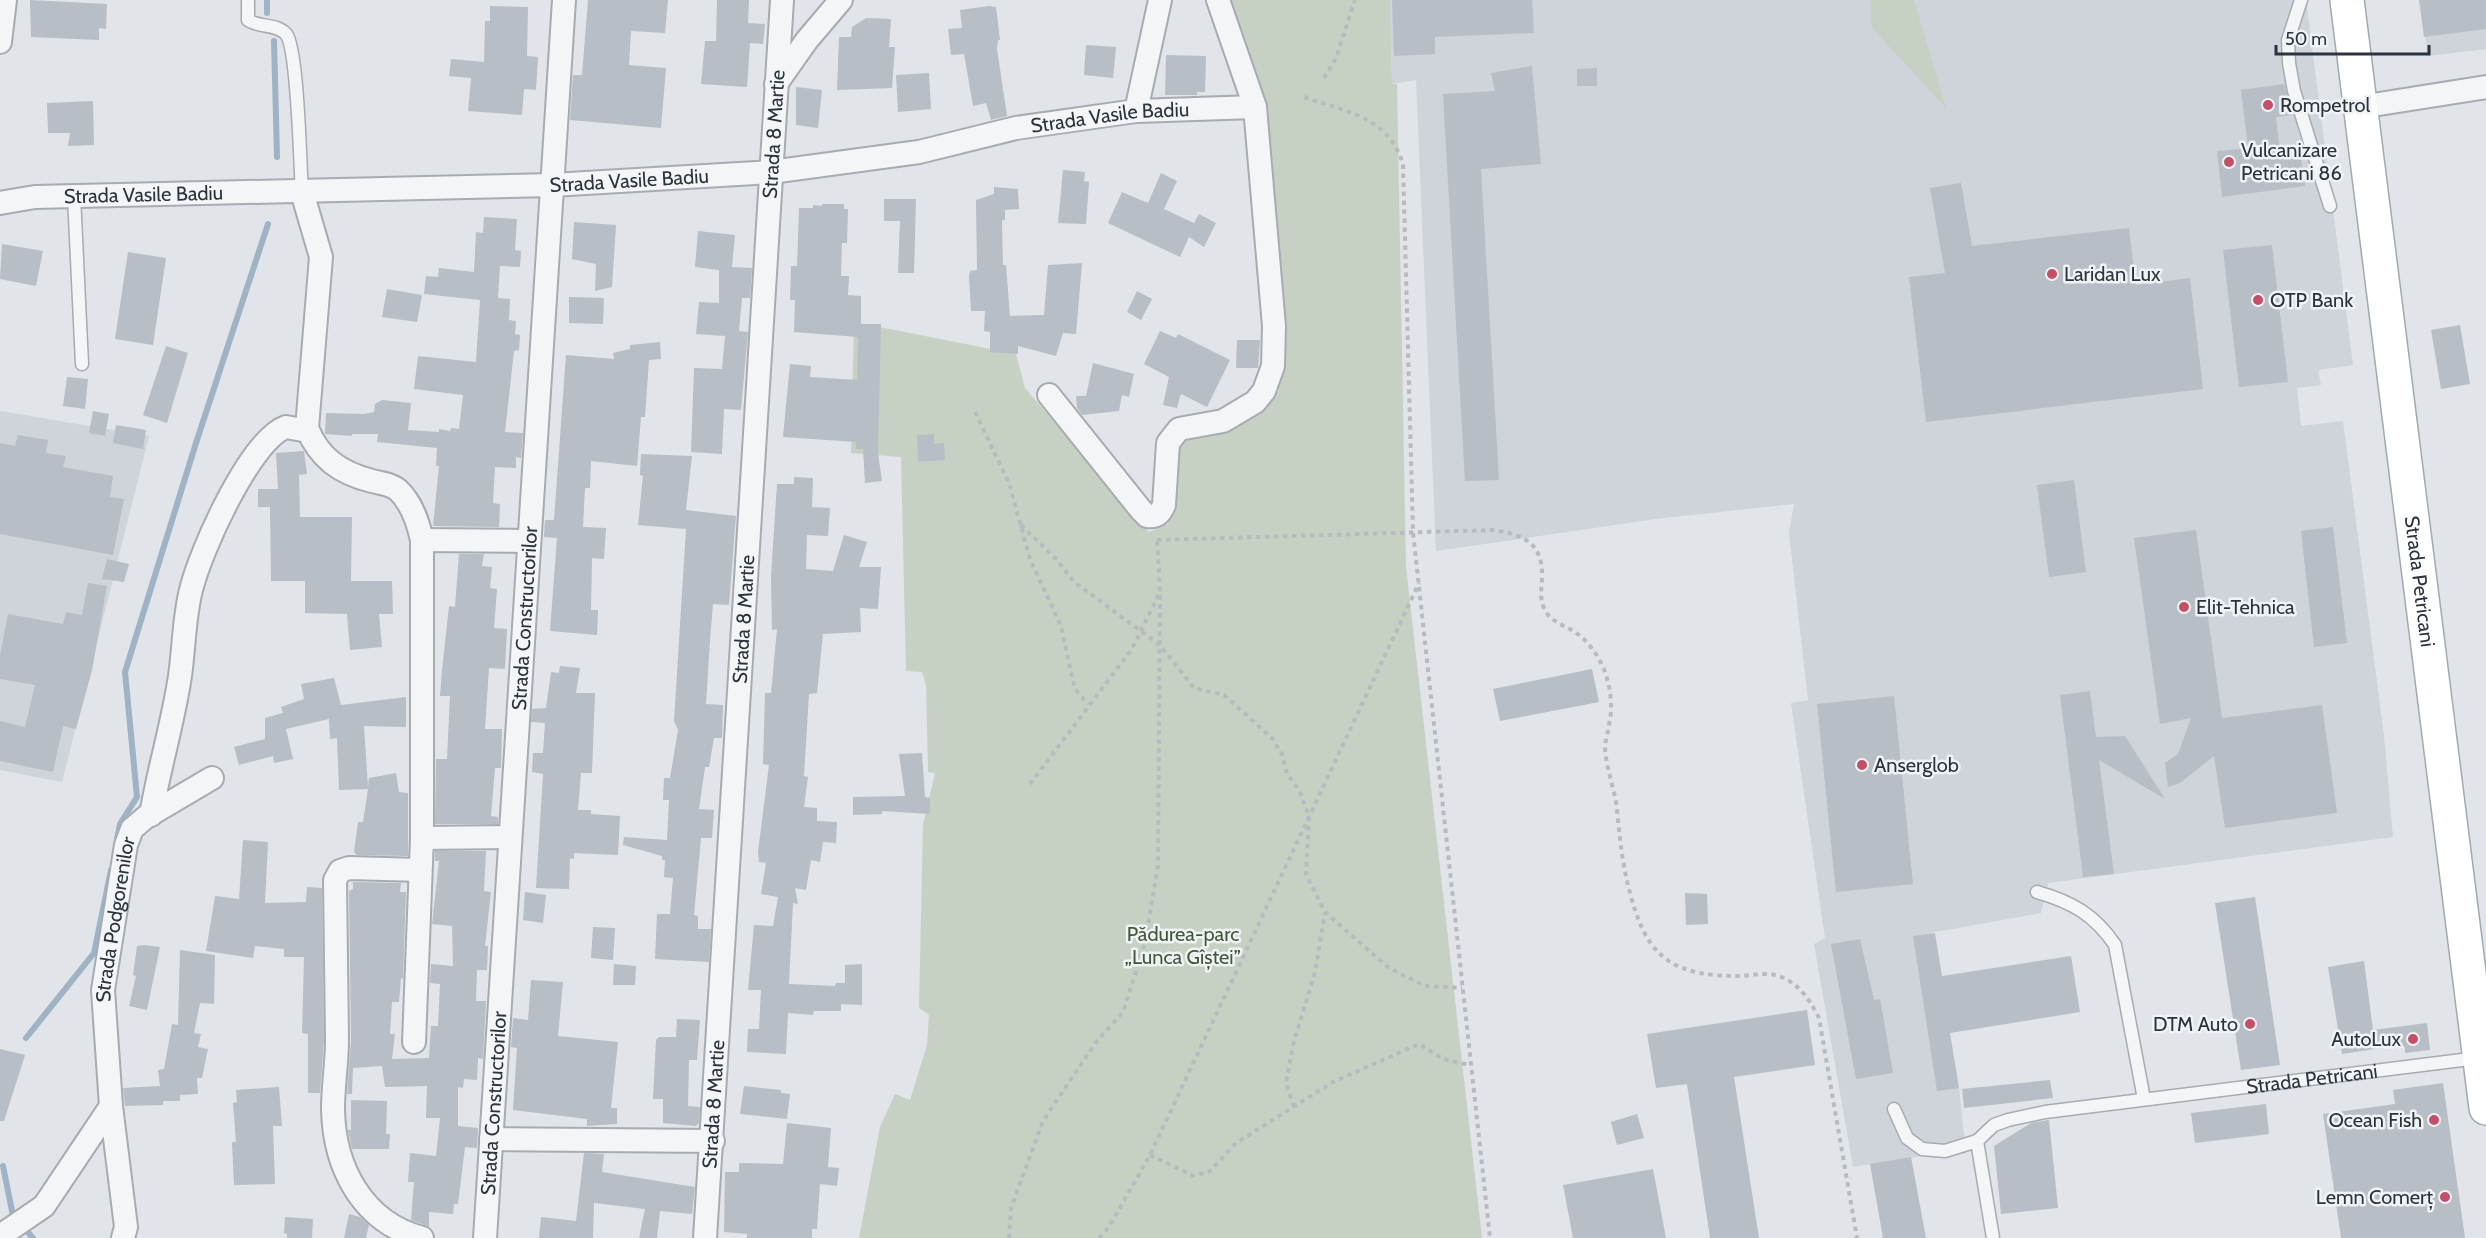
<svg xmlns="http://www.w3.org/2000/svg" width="2486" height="1238" viewBox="0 0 2486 1238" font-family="Cabin,sans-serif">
<rect width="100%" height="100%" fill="#e1e4e8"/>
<g fill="#cfd3da">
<polygon points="1390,0 2306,0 2353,365 2318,370 2321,385 2297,388 2301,426 2343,421 2384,736 2393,837 2048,883 2041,913 1914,936 1959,1088 1966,1154 1933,1154 1853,1167 1814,944 1825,938 1791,703 1808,700 1789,533 1794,504 1663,518 1436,551 1416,80 1392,84"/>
<polygon points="2421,0 2486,0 2486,49 2428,56"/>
<polygon points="0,411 149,436 62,782 0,770"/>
</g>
<g fill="#c7d1c3">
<path d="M1228,0H1390L1392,84H1397L1406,567L1482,1238H859L880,1127L895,1094L910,1100L927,1045L929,1015L919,1008L923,825L935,773L928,772L926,685L922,672L906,671L901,457L851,453L854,322L1016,354L1025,388L1149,532L1168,524L1174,445C1215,431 1245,420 1279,391L1257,118Z"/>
<polygon points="1870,0 1914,0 1946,108 1872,28"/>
</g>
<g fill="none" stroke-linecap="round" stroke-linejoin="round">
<g stroke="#9fb3c5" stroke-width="6">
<polyline points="267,0 267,13"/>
<polyline points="274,41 277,157"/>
<polyline points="117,839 120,824 137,797 125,672 196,443 268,224"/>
<polyline points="26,1038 94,953 111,870"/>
<polyline points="3,1166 13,1216"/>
<polyline points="26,1230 33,1238"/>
</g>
</g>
<g fill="#b8bec5">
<polygon points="30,0 107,4 106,29 99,28 99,40 31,37"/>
<polygon points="588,0 668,0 665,33 631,31 629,65 666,68 661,128 570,120 573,75 582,75"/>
<polygon points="717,0 749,0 748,23 765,24 763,44 750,43 747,87 701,84 705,41 716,41"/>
<polygon points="1392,0 1532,0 1534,33 1435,37 1435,54 1394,56"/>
<polygon points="2419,0 2486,0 2486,29 2424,37"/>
<polygon points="490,6 528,7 527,56 538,57 536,90 524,89 522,115 468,111 471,78 449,76 451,59 484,62 485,21 490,21"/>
<polygon points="989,6 996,7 1000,40 998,40 997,49 1007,116 991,120 986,103 973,106 964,54 951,55 948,29 962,28 960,10"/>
<polygon points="866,18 891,19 889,47 895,47 892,88 837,90 839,37 851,37 852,27"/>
<polygon points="1086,45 1116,47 1113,78 1084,75"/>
<polygon points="1166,55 1206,56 1205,92 1197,92 1197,95 1165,95"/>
<polygon points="1532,66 1541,164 1481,169 1499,480 1465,481 1443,94 1495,91 1491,73"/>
<polygon points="1597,68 1597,86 1577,86 1577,69"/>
<polygon points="929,73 931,109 898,112 896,75"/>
<polygon points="2284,84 2293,115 2276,117 2280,152 2300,150 2305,186 2222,197 2217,151 2248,148 2241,90"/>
<polygon points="796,87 822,90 818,128 796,125"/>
<polygon points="93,101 94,145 68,146 70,133 48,133 47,103"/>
<polygon points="1063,170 1085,172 1084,181 1089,182 1086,224 1058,223"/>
<polygon points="1161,173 1177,181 1164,209 1194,223 1199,214 1216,223 1204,247 1189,237 1180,257 1108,223 1122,192 1148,203"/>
<polygon points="1961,183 1972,246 2129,228 2136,285 2190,278 2203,389 1926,422 1909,277 1945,273 1930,188"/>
<polygon points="994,187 1018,189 1019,209 1005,210 1005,220 1002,220 1003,265 1006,265 1010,316 1044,315 1048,265 1082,263 1076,334 1063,333 1056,356 1018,346 1018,354 990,352 990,332 984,331 985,311 971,311 969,276 970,271 977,270 976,200 994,194"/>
<polygon points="884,199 916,199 914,273 898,273 900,221 884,221"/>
<polygon points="822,204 844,204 844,209 848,209 847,243 842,243 841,276 849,276 848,295 861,296 861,324 881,324 878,453 882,481 865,483 863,449 856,449 856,442 783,437 790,364 811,366 810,377 857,380 858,337 794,332 795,300 790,300 791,266 797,266 799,208 813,208 813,205 822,206"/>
<polygon points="484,217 517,219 515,250 521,251 520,267 500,266 498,298 510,299 509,320 516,321 515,334 520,335 519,350 514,351 505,432 523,433 521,458 516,457 516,468 495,467 493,503 500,504 499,527 433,526 439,466 436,466 437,448 377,442 378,434 352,434 352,436 325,434 326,413 364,414 374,412 375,404 382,400 411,403 408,430 439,432 439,429 450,431 451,428 459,429 463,395 414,389 418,356 476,362 480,300 424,294 426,276 438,277 439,268 474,272 476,232 483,233"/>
<polygon points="574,222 616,225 612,287 595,291 596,264 572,259"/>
<polygon points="698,231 735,235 732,267 752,268 750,298 742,298 739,331 748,332 741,410 724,409 722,454 691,452 694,368 722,369 725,336 696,334 699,302 719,303 719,270 695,267"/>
<polygon points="2,244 43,251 36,286 0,279"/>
<polygon points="2272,245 2288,382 2239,387 2223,250"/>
<polygon points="128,252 166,258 153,345 115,339"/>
<polygon points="387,289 422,295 417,322 382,317"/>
<polygon points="1137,291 1152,299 1141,320 1127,312"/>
<polygon points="569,297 604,298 603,324 569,323"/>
<polygon points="2460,325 2470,384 2441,389 2431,330"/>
<polygon points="1160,331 1176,338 1178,334 1230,360 1207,407 1181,394 1177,408 1163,405 1169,377 1144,364"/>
<polygon points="1237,340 1260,340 1258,368 1236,368"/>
<polygon points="660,342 661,359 649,360 645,417 641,417 637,466 591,461 590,488 585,488 583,527 606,528 604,559 592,558 591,610 598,610 597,635 550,631 557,538 544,537 545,520 554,520 566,355 614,359 613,353 630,349 630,345"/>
<polygon points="166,346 188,353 167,423 143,415"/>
<polygon points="1093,363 1134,374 1129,397 1122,395 1119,411 1082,415 1077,408 1076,396 1086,396"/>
<polygon points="67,377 88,379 85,409 63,406"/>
<polygon points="93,411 109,414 105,436 89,433"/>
<polygon points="116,425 146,430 143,449 113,443"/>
<polygon points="934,434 934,444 944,443 945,460 918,462 917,435"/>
<polygon points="18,435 48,440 46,453 66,456 63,467 113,476 110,497 124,499 113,555 0,534 0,443 15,446"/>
<polygon points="304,451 307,474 299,475 300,517 352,517 351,581 392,581 393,614 379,614 382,647 350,650 347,614 305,613 305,581 271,581 270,507 258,507 258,489 278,489 276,453"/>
<polygon points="641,454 692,456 686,510 736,516 729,605 713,604 710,640 706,704 723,705 722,738 714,738 709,767 705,767 699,809 714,810 712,838 701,838 694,915 698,916 698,929 711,929 709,962 655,959 657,914 670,914 673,878 664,877 665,860 662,860 662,856 623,845 624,837 667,840 669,800 663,800 664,778 670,778 678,730 674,721 686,529 638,525 643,476 640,475"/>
<polygon points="794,477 813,478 812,507 830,508 828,536 807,535 806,569 833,571 844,535 867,542 859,567 881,567 878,609 860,608 861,632 823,634 817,693 809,694 804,776 808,777 804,807 817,808 817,821 837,822 836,843 823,842 820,862 811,860 806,890 795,888 798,904 793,903 789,984 835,986 836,983 845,983 845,965 862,964 862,1005 841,1004 841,1011 814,1011 813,1015 788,1013 786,1054 747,1052 748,1029 759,1029 761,990 748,990 754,925 773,926 778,897 761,894 766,863 759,862 758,852 769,765 763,764 765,693 771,693 777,629 772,630 771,576 777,484 794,484"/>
<polygon points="2074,480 2086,572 2049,577 2037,485"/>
<polygon points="2333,527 2347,643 2314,647 2301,531"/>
<polygon points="2196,530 2222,718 2322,705 2337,813 2225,828 2214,756 2180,783 2168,787 2165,763 2178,754 2191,718 2160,724 2134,538"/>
<polygon points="459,554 484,554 482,566 492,567 490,588 497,589 494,628 507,629 505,669 489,668 485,729 502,729 501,768 495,768 491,816 498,817 498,824 435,824 436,759 447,759 450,696 440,696 442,670 449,606 455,607"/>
<polygon points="107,559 129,564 124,582 102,579"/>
<polygon points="88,583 107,586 92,670 76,729 63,726 53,772 0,761 0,721 25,727 35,685 0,679 0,656 8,614 63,624 66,612 82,615"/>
<polygon points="560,666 580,668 576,693 595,693 592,773 581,773 578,810 591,810 591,814 620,816 618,855 574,853 574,859 570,858 569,889 536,888 543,774 532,772 533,753 543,753 545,723 531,722 532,709 546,708 551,672 559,673"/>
<polygon points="1592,669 1599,702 1500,721 1493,689"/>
<polygon points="334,678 341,705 406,697 406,727 364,726 368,787 369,778 396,773 399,792 408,793 408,856 357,855 354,852 358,822 363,822 368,789 339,790 337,738 330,739 329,719 286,729 293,759 274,763 273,756 239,765 234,747 265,739 265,718 283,713 281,707 304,699 301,684"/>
<polygon points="2090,691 2096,737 2125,736 2165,799 2099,760 2114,874 2083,877 2060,695"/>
<polygon points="1894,696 1913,884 1836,892 1817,704"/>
<polygon points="922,753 925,797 930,798 930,814 882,811 882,814 853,815 853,797 905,796 899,754"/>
<polygon points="243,840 268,842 265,903 306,902 307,887 322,888 324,1040 320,1093 308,1093 308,1034 302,1033 304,957 284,957 284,949 255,946 253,958 206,951 215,896 239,899"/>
<polygon points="435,851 486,851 484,891 491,892 485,946 488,946 487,970 477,970 476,1001 486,1001 483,1059 478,1058 477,1080 464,1079 463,1088 458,1087 458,1126 478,1128 477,1148 465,1147 458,1204 454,1204 453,1214 429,1212 429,1227 411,1220 414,1182 408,1182 410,1153 436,1156 440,1118 426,1118 427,1086 385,1087 382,1066 353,1068 352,1094 347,1094 351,1040 349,891 353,889 353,882 401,883 400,892 406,892 403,979 401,978 399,1002 392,1002 390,1034 395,1034 392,1059 429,1058 431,1026 438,1026 440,984 430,983 431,964 453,966 452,926 432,924 439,861 435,861"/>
<polygon points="525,892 546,895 543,923 523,920"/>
<polygon points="1685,893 1707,894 1708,924 1686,925"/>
<polygon points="2255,897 2280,1065 2241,1070 2215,903"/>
<polygon points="593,927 615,928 613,960 591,958"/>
<polygon points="1935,933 1942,976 2071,956 2080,1012 1950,1033 1959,1088 1937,1091 1913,936"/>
<polygon points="1860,939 1874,1000 1880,999 1893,1073 1856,1079 1831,944"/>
<polygon points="144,945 160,947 147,1010 129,1006 136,976 133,975 137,946"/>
<polygon points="180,950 215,955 214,1004 200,1003 194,1033 201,1034 198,1047 208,1049 202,1078 197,1078 198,1094 180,1095 180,1101 163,1101 163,1105 125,1106 123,1088 160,1086 158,1070 164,1069 172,1024 178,1025"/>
<polygon points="2364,961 2373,1030 2427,1023 2430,1050 2405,1053 2405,1047 2394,1046 2342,1054 2328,967"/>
<polygon points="614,964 636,966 635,985 613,985"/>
<polygon points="531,980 563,982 558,1036 618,1042 611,1108 617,1108 617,1124 587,1126 587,1119 513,1110 517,1048 511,1047 513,1018 528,1020"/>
<polygon points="1807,1010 1815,1065 1734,1077 1759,1238 1710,1238 1687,1084 1656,1088 1647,1034"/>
<polygon points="677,1019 700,1020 697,1060 689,1060 688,1106 700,1107 699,1123 696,1126 663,1123 663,1099 653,1099 656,1040 659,1037 676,1037"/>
<polygon points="0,1049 25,1055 4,1121 0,1121"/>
<polygon points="2050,1080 2053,1098 1964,1108 1962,1089"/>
<polygon points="2443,1083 2465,1238 2341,1238 2323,1114 2395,1104 2393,1090"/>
<polygon points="744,1086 781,1090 781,1093 790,1094 787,1119 740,1114"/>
<polygon points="279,1087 282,1126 273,1126 275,1184 234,1185 232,1142 236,1142 233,1103 237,1102 236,1090"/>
<polygon points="351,1100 387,1101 386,1134 390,1134 389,1149 352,1149 348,1130 351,1130"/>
<polygon points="2266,1104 2269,1134 2195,1143 2191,1113"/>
<polygon points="1637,1114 1644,1138 1617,1145 1611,1122"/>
<polygon points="2049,1120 2058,1208 2001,1214 1994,1146 2031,1123"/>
<polygon points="787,1123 831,1128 828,1167 839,1168 837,1186 820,1184 817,1229 812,1229 812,1238 747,1238 747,1234 724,1232 725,1172 739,1172 739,1163 783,1164"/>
<polygon points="584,1153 604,1154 602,1172 695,1187 692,1214 660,1211 657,1238 639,1238 645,1209 594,1203 593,1238 539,1238 541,1217 576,1221"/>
<polygon points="1911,1157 1926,1238 1883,1238 1870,1164"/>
<polygon points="1653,1169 1666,1238 1573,1238 1563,1185"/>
<polygon points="349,1214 360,1217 369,1225 366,1238 344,1238"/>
<polygon points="285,1217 313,1219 312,1238 287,1238 287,1234 284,1233"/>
</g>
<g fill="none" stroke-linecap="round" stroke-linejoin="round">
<defs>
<g id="lane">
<path d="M248,0V20C259,28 276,23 286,34C298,48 300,166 302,192"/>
<polyline points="2301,0 2288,40 2289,63 2294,91 2330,206"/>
<polyline points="74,196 82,364"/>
<path d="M2037,892C2072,902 2095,915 2115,945L2144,1099"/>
<path id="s1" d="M1894,1109L1907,1138L1922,1149L1945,1151L1977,1141L1994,1125L2008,1120L2045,1112L2478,1058"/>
<polyline points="1977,1141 1993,1238"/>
</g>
<g id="street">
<polyline points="0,42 5,0"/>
<polyline points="776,84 807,40 841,0"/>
<polyline points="2360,107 2486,87"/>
<polyline points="1136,111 1160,0"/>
<path d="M302,192L321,257L307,428C319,458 340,473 372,481C380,483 391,484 398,490C412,503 418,522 422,540V838L414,1042"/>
<path id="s2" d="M0,203L35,197L552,185L771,172L919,152L1016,128L1136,111L1255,107"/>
<path d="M1049,395L1141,510L1147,516C1157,517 1160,514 1164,505L1168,443L1179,429L1223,421L1255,402L1264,391L1273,366L1274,326L1255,107L1218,0"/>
<polyline points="422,540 527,541"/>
<path d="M151,815C159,768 173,723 180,676C184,648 184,617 191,590C200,552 250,440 286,427L308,431"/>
<polyline points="422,838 509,837"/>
<path d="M420,870L349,868L340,871L335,880C336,933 336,987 337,1040C337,1063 333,1086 333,1109C334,1167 362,1222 422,1238"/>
<polyline points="491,1139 713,1141"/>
<polyline points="0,1236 44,1206 111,1106"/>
<path id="s3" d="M123,1238L126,1227L111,1106L103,990L126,845L132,829L146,817L212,778"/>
<path id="s4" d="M485,1238L564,0"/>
<path id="s5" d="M705,1238L782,0"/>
</g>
<g id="primary">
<path id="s6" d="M2347,0L2486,1108"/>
</g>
</defs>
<use href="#lane" stroke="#a7abb2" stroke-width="15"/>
<use href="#street" stroke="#a7abb2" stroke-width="26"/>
<use href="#primary" stroke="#a1a9b3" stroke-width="36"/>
<g stroke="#b7bbc0" stroke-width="4" stroke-dasharray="4.5 4.5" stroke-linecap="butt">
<polyline points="1324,78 1336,58 1355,0"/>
<path d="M1304,97C1346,112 1388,116 1403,164L1413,532L1490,1238"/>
<polyline points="975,412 1009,483 1030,559 1061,626 1075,689 1088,704"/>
<polyline points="1021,525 1056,559 1074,582 1160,645 1194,688 1224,695 1272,738 1282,754 1287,774 1299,790 1309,816 1306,874 1325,912 1389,968 1425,986 1462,988"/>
<path d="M1157,540L1494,530C1524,535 1543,543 1542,577C1542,589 1539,597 1544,608C1551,624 1567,625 1579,635C1590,644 1600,658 1605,672C1611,690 1613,707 1609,725C1608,733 1605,741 1605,748C1606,769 1615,789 1617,810C1620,841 1623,870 1632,900C1649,961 1677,976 1739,976C1750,976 1764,972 1775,975C1798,981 1809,999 1819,1018L1857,1238"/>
<polyline points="1030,784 1132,649 1159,594"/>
<polyline points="1294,1107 1286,1083 1293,1045 1315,972 1325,913"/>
<polyline points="1150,1155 1194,1176 1210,1171 1236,1143 1333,1082 1419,1044 1443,1059 1470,1065"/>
<polyline points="1009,1238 1011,1208 1043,1121 1096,1042 1123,1012 1145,943 1158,866 1160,591 1157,538"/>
<polyline points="1099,1238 1109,1227 1150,1155 1419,583"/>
</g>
<use href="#lane" stroke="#f3f5f7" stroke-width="12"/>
<use href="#street" stroke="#f3f5f7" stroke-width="22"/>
<use href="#primary" stroke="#fff" stroke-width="33"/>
</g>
<g fill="#c35067" stroke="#f0f3f6" stroke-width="2">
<circle cx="2268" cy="105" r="6"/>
<circle cx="2229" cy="162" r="6"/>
<circle cx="2052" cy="274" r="6"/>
<circle cx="2258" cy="300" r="6"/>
<circle cx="2184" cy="607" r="6"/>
<circle cx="1862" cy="765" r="6"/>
<circle cx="2250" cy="1024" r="6"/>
<circle cx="2413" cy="1039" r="6"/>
<circle cx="2434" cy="1120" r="6"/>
<circle cx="2445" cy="1197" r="6"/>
</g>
<g text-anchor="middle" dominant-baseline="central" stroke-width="5" stroke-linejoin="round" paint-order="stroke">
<g font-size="20" fill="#2b333e" stroke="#f0f3f6" text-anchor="start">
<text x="2280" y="105">Rompetrol</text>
<text x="2241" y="150">Vulcanizare<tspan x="2241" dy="23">Petricani 86</tspan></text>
<text x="2064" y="274">Laridan Lux</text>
<text x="2270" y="300">OTP Bank</text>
<text x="2196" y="607">Elit-Tehnica</text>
<text x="1874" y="765">Anserglob</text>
<text x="2238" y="1024" text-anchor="end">DTM Auto</text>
<text x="2401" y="1039" text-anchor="end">AutoLux</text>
<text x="2422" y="1120" text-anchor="end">Ocean Fish</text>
<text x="2433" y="1197" text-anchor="end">Lemn Comerț</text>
</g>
<g font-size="20" fill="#2b333e" stroke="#f0f3f6">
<text stroke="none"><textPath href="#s2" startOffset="1116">Strada Vasile Badiu</textPath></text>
<text stroke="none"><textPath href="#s5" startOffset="1106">Strada 8 Martie</textPath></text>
<text stroke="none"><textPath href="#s2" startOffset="630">Strada Vasile Badiu</textPath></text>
<text stroke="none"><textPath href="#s2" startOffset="144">Strada Vasile Badiu</textPath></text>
<text stroke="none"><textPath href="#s6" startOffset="586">Strada Petricani</textPath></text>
<text stroke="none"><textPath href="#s4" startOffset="621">Strada Constructorilor</textPath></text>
<text stroke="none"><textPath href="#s5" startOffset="620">Strada 8 Martie</textPath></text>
<text stroke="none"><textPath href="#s3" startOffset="321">Strada Podgorenilor</textPath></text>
<text stroke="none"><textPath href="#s1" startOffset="452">Strada Petricani</textPath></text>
<text stroke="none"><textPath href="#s4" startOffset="135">Strada Constructorilor</textPath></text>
<text stroke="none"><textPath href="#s5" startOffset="134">Strada 8 Martie</textPath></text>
</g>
<g font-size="20" fill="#415939" stroke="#f0f3f6">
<text x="1183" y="934">Pădurea-parc<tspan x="1183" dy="23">„Lunca Gîștei”</tspan></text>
</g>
</g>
<path d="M2276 45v9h153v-9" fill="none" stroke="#2b333e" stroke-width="3"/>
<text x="2285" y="45" font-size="18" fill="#2b333e" stroke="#f0f3f6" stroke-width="4.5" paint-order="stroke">50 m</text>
</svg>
